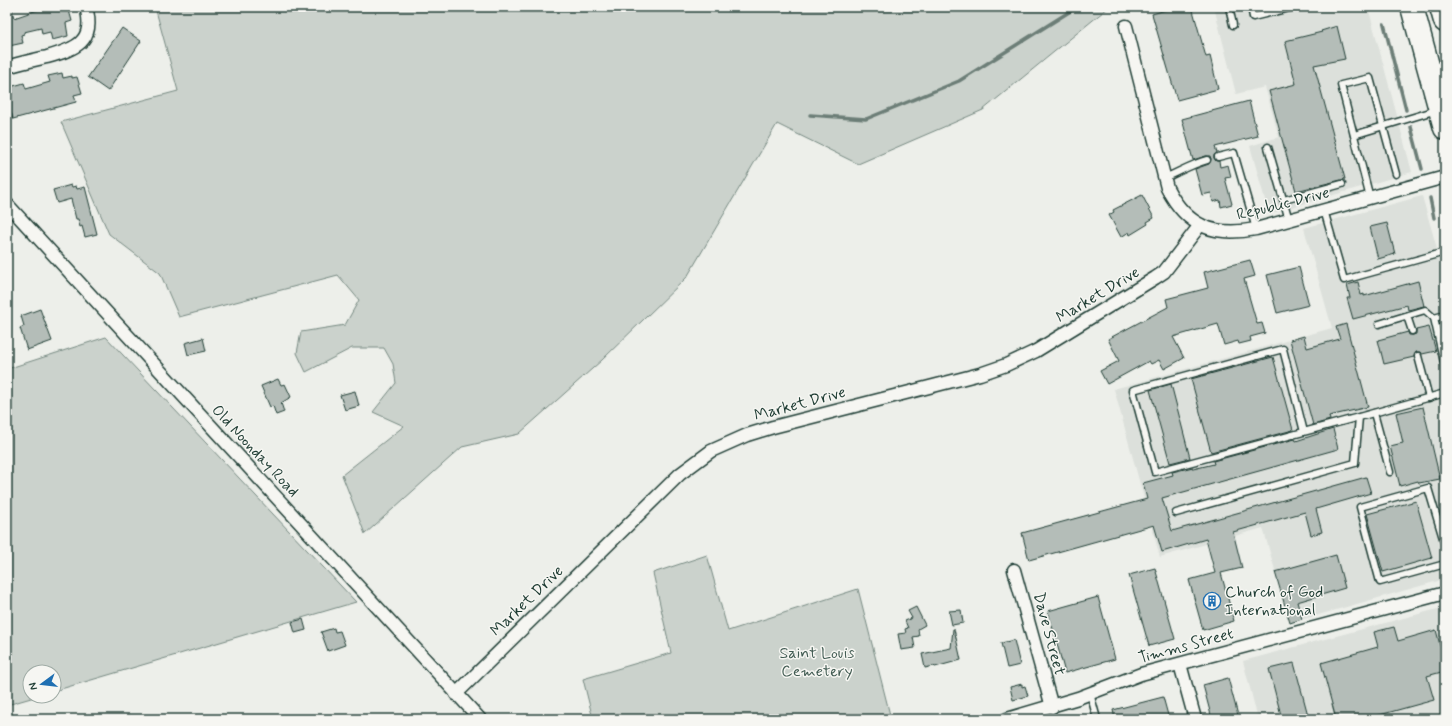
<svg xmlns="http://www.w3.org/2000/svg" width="1452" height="726" viewBox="0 0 1452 726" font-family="Mynerve,sans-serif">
<rect width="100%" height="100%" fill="#edefea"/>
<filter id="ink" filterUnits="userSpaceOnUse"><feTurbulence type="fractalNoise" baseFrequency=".025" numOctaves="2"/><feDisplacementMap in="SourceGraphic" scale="8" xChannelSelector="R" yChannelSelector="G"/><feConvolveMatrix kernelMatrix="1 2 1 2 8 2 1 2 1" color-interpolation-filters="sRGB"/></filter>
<g filter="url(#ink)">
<g fill="#dce0db">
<polygon points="1214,7 1368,7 1412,172 1269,214 1250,146 1279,137 1265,87 1236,94"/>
<polygon points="1422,196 1436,245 1445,293 1445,579 1290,623 1263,528 1160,557 1114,389 1332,328 1304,228"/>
<polygon points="1445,607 1445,719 1258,719 1243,661"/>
</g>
<g fill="#cbd2cc" stroke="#758880">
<polygon points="155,7 1109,7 983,110 858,164 777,124 687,277 602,360 519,434 462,447 365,534 342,475 404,426 373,412 396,383 393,364 384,348 352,348 306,372 297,353 301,332 345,325 359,300 338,275 179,317 160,273 109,234 61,122 178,91"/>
<polygon points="106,337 356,602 54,691 54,672 30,672 30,696 38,696 7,705 7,369"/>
<polygon points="707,555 728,631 858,589 891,719 593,719 583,679 671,653 653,573"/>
</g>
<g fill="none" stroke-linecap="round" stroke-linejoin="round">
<g stroke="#6c7e77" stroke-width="3.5">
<polyline points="1384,24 1406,110"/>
<polyline points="810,115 866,119 959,81 1077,7"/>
<polyline points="1411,127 1422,169"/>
<polyline points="1430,198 1434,218"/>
</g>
</g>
<g fill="#b4bdb8" stroke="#1f3d34">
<polygon points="7,7 11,7 14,18 46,7 68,7 72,21 66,23 68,36 52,40 50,32 42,34 41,28 24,32 24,34 21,35 23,43 9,46 7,39"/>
<polygon points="1176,7 1192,7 1206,57 1210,56 1218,89 1177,100 1152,14"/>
<polygon points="1337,26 1345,59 1314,65 1345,179 1296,191 1269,91 1296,84 1285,41 1322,32 1321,31"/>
<polygon points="122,28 141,41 108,91 88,77"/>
<polygon points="62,73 63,78 72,76 72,78 77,77 82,93 74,95 76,102 13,119 11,112 7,113 7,94 11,92 10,87 24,83 26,89 50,82 48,76"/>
<polygon points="1249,101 1258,136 1215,147 1217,153 1214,155 1214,158 1216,161 1219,161 1220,167 1228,165 1231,177 1225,178 1232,204 1221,207 1220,200 1213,202 1211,193 1202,195 1195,169 1209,164 1211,159 1210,156 1206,156 1193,160 1182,119"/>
<polygon points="71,185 72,187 76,186 77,189 85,187 97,234 85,237 82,226 80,227 78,219 76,219 71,199 57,203 53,190"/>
<polygon points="1142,195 1154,218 1147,222 1148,224 1130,235 1129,232 1121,237 1109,215 1114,212 1113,210"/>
<polygon points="1387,223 1395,254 1378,259 1370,227"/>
<polygon points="1250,260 1255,276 1244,279 1257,324 1262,323 1265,333 1250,337 1251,341 1239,344 1238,341 1224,345 1218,324 1173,337 1184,358 1164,369 1159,360 1151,364 1149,361 1107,384 1100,371 1119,361 1108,339 1168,307 1166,299 1208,288 1204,272"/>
<polygon points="1299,267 1309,305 1277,313 1267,275"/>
<polygon points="1418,281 1424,306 1408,310 1407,305 1353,319 1347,298 1350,298 1347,285 1358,282 1361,295 1364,294 1364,296"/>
<polygon points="40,309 52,341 27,350 20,328 24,326 21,316"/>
<polygon points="1346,324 1368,407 1329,416 1330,420 1313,425 1290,340 1304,336 1307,348 1340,339 1336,327"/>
<polygon points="1429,327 1436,351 1422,354 1420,352 1416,352 1414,357 1384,364 1378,340 1408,332 1409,335 1413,335 1416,334 1416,330"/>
<polygon points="203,338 206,351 188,355 185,343"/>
<polygon points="1273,357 1293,430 1211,452 1191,379"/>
<polygon points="278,379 281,385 285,384 291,397 281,403 284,412 276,415 273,406 270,407 261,386"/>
<polygon points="1171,384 1190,458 1170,463 1150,390"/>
<polygon points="355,391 359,406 345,410 340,395"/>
<polygon points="1423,407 1440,479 1419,483 1418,481 1400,486 1390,446 1403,443 1396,413"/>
<polygon points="1333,429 1338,449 1162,498 1172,531 1366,477 1371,493 1316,509 1322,532 1311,535 1305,512 1233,532 1242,568 1221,573 1234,621 1203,630 1189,580 1215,573 1206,539 1162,552 1154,525 1029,560 1022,533 1147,499 1143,483 1173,475 1172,472 1193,467 1193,469 1214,464 1213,461 1295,439 1296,441"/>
<polygon points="1416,501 1432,558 1383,572 1367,514"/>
<polygon points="1336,555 1345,588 1297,602 1302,619 1290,623 1275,572"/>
<polygon points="1155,568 1175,639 1149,646 1129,575"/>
<polygon points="1098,597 1115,659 1065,673 1048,611"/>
<polygon points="916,607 925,625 918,629 919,636 913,637 915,648 901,650 898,634 906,633 905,629 908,628 905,621 912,618 908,611"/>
<polygon points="961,610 963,623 952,625 949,611"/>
<polygon points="303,619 306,630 295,633 292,622"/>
<polygon points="1394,627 1398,641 1436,630 1445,664 1445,671 1427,676 1434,700 1365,719 1336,719 1321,663 1378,647 1374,632"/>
<polygon points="334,628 335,632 340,631 345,645 328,651 321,632"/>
<polygon points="953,629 954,629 961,660 935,667 934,666 925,668 922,654 951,648"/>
<polygon points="1014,640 1020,665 1007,668 1001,643"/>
<polygon points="1294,663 1309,719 1282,719 1269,669"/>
<polygon points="1228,678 1239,719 1212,719 1203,685"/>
<polygon points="1022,684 1022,687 1025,686 1028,696 1013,700 1010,687"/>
<polygon points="1163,697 1169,719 1115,719 1113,710"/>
</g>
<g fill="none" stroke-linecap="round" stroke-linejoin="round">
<defs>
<g id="lane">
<polyline points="1229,7 1233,25"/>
<polyline points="1251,7 1253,17 1294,7"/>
<polyline points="1354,135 1437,110"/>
<polyline points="1268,147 1289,220"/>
<polyline points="1218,157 1234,153 1256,229"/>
<path d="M1165,178C1179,172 1192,164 1207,160"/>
<polyline points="1370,198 1341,85 1370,78 1396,174"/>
<polyline points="1284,200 1342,184"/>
<polyline points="1324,210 1344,280 1445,252"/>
<polyline points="1445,315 1434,318 1445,367"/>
<polyline points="1407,316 1412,331"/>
<polyline points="1379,324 1425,310 1434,318"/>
<polyline points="1418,356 1429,398"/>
<polyline points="1374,413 1390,472"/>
<polyline points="1304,432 1283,349 1133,390 1155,472 1359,417"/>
<polyline points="1176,513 1355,463 1359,417 1445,393"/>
<polyline points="1445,545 1428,488 1360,507 1380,582 1445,564"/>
<polyline points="1090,693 1097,719"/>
</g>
<g id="street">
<path d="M1126,26L1167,188C1187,227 1214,237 1256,229L1445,177"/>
<path d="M7,67C20,63 34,60 47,57C75,49 96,42 86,7"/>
<polyline points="7,204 480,719"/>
<polyline points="1014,570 1052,707"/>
<polyline points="1180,664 1195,719"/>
<polyline points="456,694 680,474 711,451 747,435 773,427 980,374 1006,365 1036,351 1155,278 1164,272 1200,225"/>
<polyline points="1007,719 1078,698 1141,674 1445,593"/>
</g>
<g id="highway">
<polyline points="1412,7 1445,128"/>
<polyline points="1441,7 1445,21"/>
</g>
</defs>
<use href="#lane" stroke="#1f3d34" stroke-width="9"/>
<use href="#street" stroke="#1f3d34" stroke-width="15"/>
<use href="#highway" stroke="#1f3d34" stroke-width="25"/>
<use href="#lane" stroke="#f6f6f2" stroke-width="6"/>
<use href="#street" stroke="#f6f6f2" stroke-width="12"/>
<use href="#highway" stroke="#f6f6f2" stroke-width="22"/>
</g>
</g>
<defs>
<symbol id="building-ring" viewBox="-11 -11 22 22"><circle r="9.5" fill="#f6f6f2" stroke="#1f6fb2" stroke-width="1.5"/><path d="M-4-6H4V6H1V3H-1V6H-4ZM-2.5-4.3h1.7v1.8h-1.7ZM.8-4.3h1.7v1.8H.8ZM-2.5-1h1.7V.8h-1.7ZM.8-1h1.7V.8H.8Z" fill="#1f6fb2"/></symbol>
</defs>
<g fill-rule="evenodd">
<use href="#building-ring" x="1202" y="591" width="20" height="20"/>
</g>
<g text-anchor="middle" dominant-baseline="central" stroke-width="3" stroke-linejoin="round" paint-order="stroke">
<g font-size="16" fill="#1f3d34" stroke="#f6f6f2">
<text transform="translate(1283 204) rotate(-14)">Republic Drive</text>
<text transform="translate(1098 295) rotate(-31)">Market Drive</text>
<text transform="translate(800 404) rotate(-15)">Market Drive</text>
<text transform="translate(255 451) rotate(47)">Old Noonday Road</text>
<text transform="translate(527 601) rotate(-44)">Market Drive</text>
<text transform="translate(1049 634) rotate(75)">Dave Street</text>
<text transform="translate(1186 646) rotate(-15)">Timms Street</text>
</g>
<g font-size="16" fill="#1f3d34" stroke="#f6f6f2" text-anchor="start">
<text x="1225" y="592">Church of God<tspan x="1225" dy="18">International</tspan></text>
</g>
<g font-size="16" fill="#415b52" stroke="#f6f6f2">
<text x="817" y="653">Saint Louis<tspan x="817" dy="18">Cemetery</tspan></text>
</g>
</g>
<rect width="1452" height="726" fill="none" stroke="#f6f6f2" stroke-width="24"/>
<rect x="12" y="12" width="1428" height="702" fill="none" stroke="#1f3d34" stroke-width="1.5" filter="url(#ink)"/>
<g transform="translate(42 684) rotate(255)"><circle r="19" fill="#f6f6f2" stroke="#a0aca6"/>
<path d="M0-3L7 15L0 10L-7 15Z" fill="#1f6fb2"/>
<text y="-6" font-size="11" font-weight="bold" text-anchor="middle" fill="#1f3d34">N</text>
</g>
</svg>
